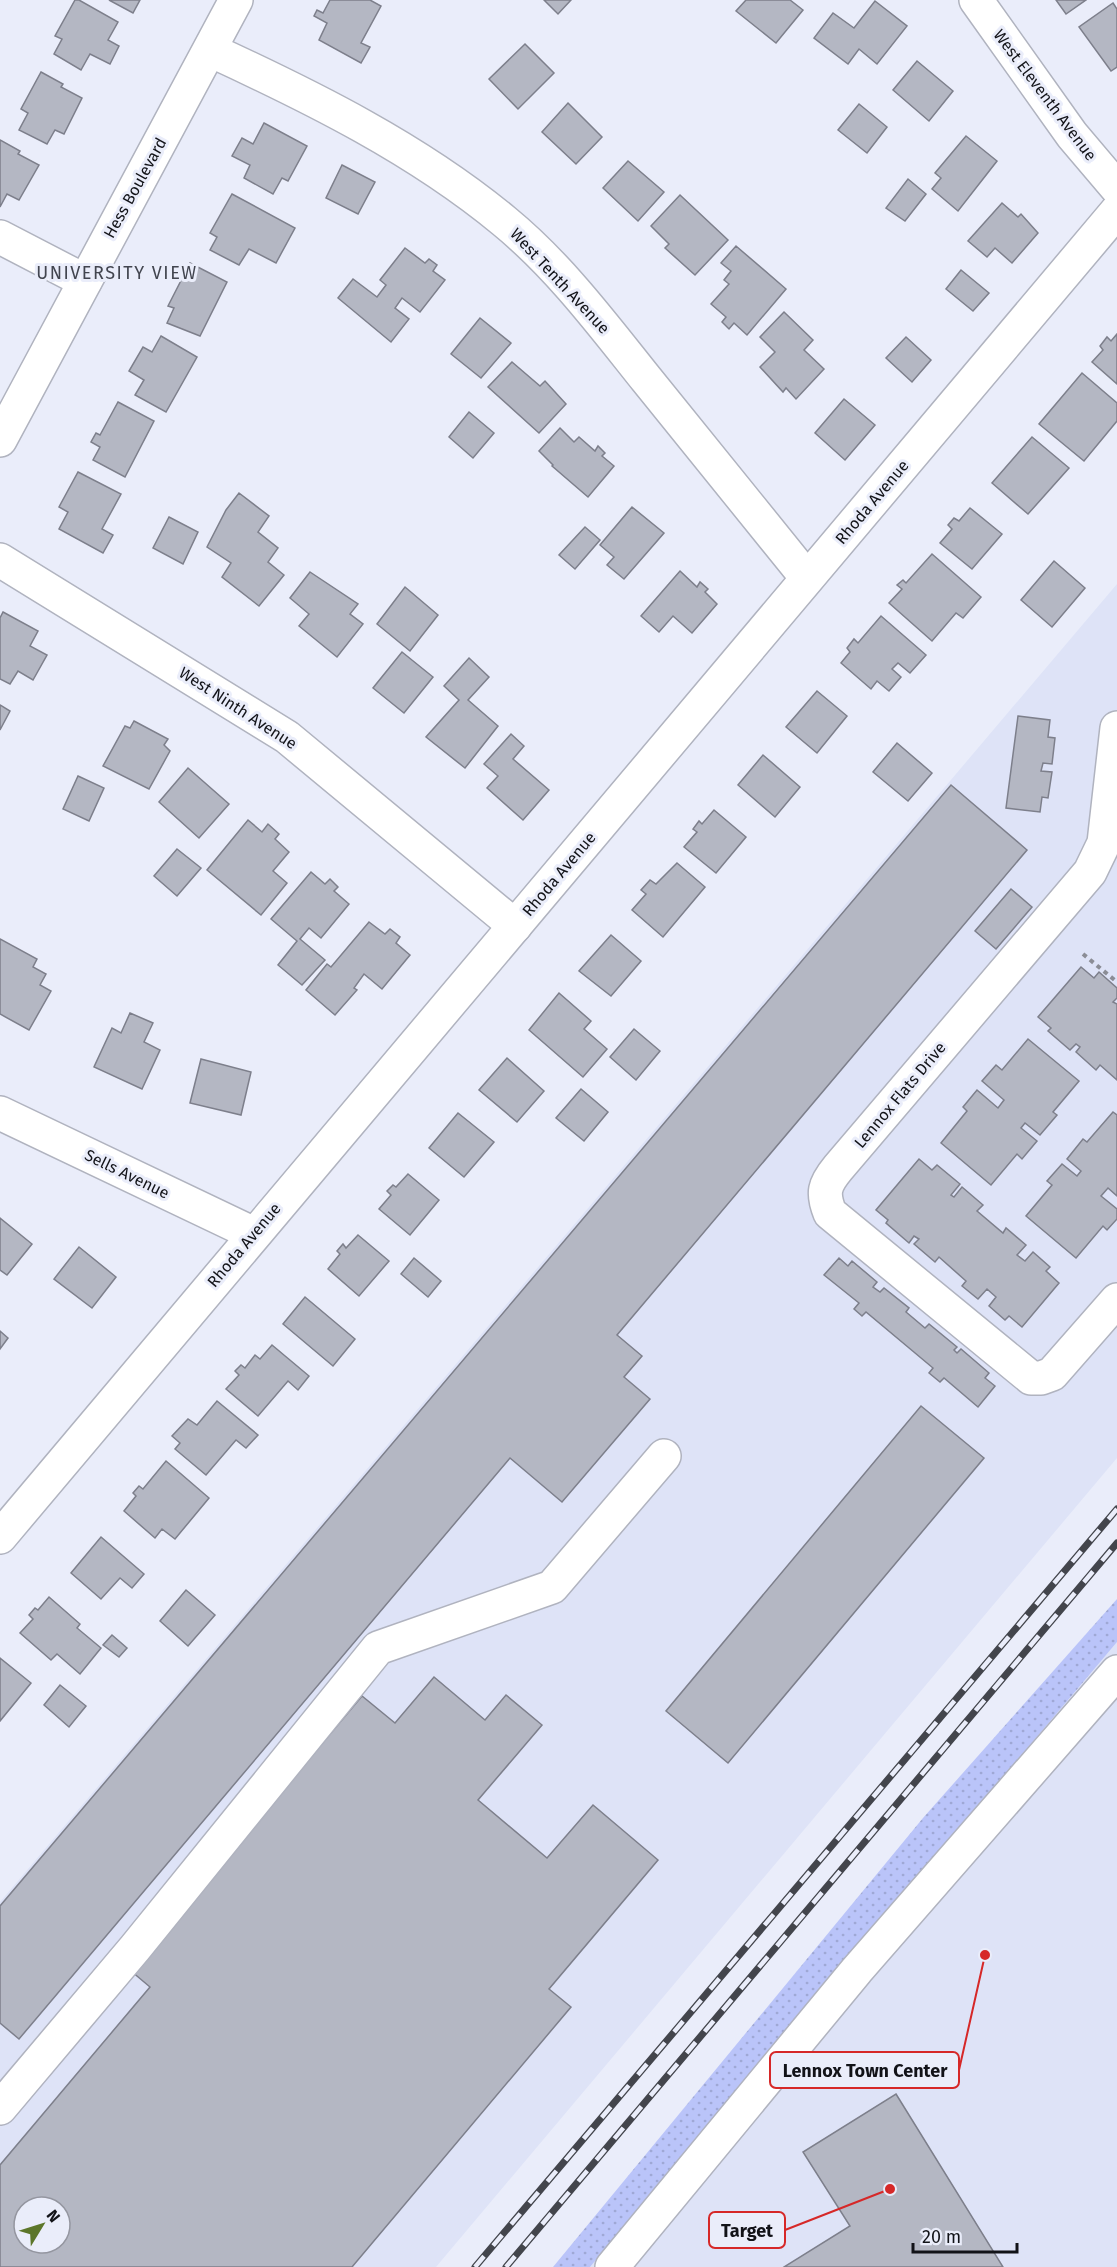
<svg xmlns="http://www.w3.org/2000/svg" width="1117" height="2267" viewBox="0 0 1117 2267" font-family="'Fira Sans',sans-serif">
<defs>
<pattern id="grass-dots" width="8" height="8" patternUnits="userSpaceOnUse" patternTransform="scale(1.5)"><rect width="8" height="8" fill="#bac4f9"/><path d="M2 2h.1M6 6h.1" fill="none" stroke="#9fa8d5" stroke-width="1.8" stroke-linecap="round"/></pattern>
</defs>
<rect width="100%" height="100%" fill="#eaedfa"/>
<g fill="#dee3f7" fill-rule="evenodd">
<path d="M1117,584V1458L436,2267H0V1902ZM24,2207H60V2243H24Z"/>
<polygon points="1117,1642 1117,2267 590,2267"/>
</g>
<polygon fill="url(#grass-dots)" points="1117,1599 1117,1642 590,2267 553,2267 923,1818"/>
<g fill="#b4b7c3" stroke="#7d7f8b" stroke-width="1.5" fill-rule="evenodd">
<polygon points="75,0 79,0 118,22 108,40 119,46 110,64 90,54 81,70 54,54 62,39 55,36"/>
<polygon points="109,0 140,0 133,13"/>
<polygon points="330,0 370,0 381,6 361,43 370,47 361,63 319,40 327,23 314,16 317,10 323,13"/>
<polygon points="544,0 571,0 558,14"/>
<polygon points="746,0 790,0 803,10 776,43 736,11"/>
<polygon points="1056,0 1086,0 1066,14"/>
<polygon points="875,1 907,26 877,64 859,49 848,64 814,38 833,13 854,28"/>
<polygon points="1113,3 1117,9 1117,67 1111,71 1079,27"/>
<polygon points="525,44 554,73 518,109 489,79"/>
<polygon points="917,61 953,91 929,121 893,90"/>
<polygon points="41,72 63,84 61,87 82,98 64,134 55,130 47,144 19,130 28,113 21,109"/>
<polygon points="568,103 602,137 576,164 542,132"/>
<polygon points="859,104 887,127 867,153 838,130"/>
<polygon points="264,123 307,146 288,181 282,178 273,194 244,178 250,165 232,156 242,138 253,144"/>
<polygon points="966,136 997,161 958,211 932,189 941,178 935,173"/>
<polygon points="0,140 20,151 18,154 39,165 19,200 7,194 0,207"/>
<polygon points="628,161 664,192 638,221 603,188"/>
<polygon points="342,165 375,182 358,214 326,198"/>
<polygon points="908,179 926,194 905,221 886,208"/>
<polygon points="232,194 295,228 276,263 249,249 239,265 210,250 217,237 210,233"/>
<polygon points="680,195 728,240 695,275 665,248 669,244 651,226"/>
<polygon points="1002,203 1018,217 1021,214 1038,233 1012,263 995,248 987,257 968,241"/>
<polygon points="736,246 786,289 747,335 734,323 729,329 722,322 726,317 711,304 729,284 724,280 731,271 721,263"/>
<polygon points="405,248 425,263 429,259 437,265 433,271 445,280 420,312 402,298 395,308 409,319 391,342 338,298 353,279 377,297 386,285 380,280"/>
<polygon points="190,263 227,282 200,336 167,323 174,308 168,306"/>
<polygon points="961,270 989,293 973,311 946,289"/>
<polygon points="784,312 813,340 804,350 824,369 796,399 786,388 783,392 760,367 775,352 760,337"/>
<polygon points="480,318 511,343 481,378 451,354"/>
<polygon points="1117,334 1117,384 1092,362 1103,350 1100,346 1107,337 1111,341"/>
<polygon points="161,336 197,357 166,412 135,395 144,380 129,371 143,347 152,352"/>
<polygon points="906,337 931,360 912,382 886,358"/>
<polygon points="512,362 540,386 545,381 566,404 539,433 488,387"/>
<polygon points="1082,373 1117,403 1117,421 1084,461 1039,424"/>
<polygon points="844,399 875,425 845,460 815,433"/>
<polygon points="118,402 154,421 125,477 93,460 100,447 91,442 96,433 100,435"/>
<polygon points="469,412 494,433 473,458 449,437"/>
<polygon points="560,428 574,442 579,437 595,451 598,446 605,453 602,456 614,466 588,497 552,466 553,465 539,451"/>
<polygon points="1032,437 1069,468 1028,514 992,483"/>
<polygon points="78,472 121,494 102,529 113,535 103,553 59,529 68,512 59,507"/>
<polygon points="239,493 269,516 258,532 278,548 268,562 284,575 259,606 222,577 231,563 207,547 226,510"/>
<polygon points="632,507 664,533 624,579 607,565 614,557 600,545"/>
<polygon points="970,508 1002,534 972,569 940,543 952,529 948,525 954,518 959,521"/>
<polygon points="169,517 198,532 183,564 153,548"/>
<polygon points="585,527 600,540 575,569 559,555"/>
<polygon points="932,554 981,597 963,618 956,613 932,641 889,603 902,589 897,585 903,580 906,583"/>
<polygon points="1054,561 1085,588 1052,627 1021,600"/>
<polygon points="680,571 697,587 700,582 708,589 705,592 717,604 692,633 673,616 659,632 641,616"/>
<polygon points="310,572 358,604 350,614 363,624 337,657 299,626 309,614 290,598"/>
<polygon points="405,587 438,615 410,651 377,624"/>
<polygon points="3,612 38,631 30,646 47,655 33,680 18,671 10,684 0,679 0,618"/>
<polygon points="881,616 926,655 910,673 898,663 892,669 901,677 889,691 877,681 871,689 841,663 850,652 847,648 854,639 858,643"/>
<polygon points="402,652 433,677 404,713 373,688"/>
<polygon points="469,658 489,677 468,700 498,726 465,768 426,737 459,700 444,686"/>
<polygon points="817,691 847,716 817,753 786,727"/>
<polygon points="0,705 10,711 0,730"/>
<polygon points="1018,716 1050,720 1048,737 1055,738 1052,764 1043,763 1041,771 1052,772 1048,798 1042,797 1040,812 1006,808"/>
<polygon points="134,721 168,739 164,745 170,751 149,789 103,766 125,726 130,728"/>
<polygon points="511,734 524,746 513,759 549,790 523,820 487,788 498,776 484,764"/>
<polygon points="897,743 932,773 908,801 873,772"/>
<polygon points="763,755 800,787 775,817 738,785"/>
<polygon points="188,768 229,804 199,838 159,802"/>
<polygon points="78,776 104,788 89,821 63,809"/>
<polygon points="951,785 1027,850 617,1335 642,1356 624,1377 650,1399 562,1502 510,1458 19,2039 0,2023 0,1906"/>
<polygon points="714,810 746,837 716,873 684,847 697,832 693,829 699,821 702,824"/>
<polygon points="248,820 262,832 268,824 279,834 275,839 289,852 273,871 287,883 261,915 207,870"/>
<polygon points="177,849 201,868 177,896 154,876"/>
<polygon points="677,863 705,887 663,937 632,910 646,894 641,890 650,880 656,884"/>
<polygon points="311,872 325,884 330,879 338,887 334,891 349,904 321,938 309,928 300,939 325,960 302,985 278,965 297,941 271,919"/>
<polygon points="1011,889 1032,907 996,949 975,931"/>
<polygon points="369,922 385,934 390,929 400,937 396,943 410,955 382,989 364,974 354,988 357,990 335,1015 306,990 327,964 331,967"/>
<polygon points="611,935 641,961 611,996 579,971"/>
<polygon points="0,939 37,959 33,967 46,974 40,985 51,991 29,1030 0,1014"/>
<polygon points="1081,967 1094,978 1099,972 1117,988 1117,998 1113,1002 1117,1004 1117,1080 1100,1065 1096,1070 1076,1052 1080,1047 1076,1044 1070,1050 1048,1031 1051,1028 1038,1017"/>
<polygon points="559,993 591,1021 584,1029 607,1049 583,1077 529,1030"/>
<polygon points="130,1013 153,1023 144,1042 160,1050 142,1089 94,1067 112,1028 121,1033"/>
<polygon points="634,1029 660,1051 636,1080 610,1057"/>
<polygon points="1028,1039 1079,1081 1053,1112 1057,1115 1040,1135 1025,1123 1021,1128 1037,1141 1022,1159 1017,1154 991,1185 941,1143 967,1111 963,1107 977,1090 998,1108 1004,1100 982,1081 996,1065 1002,1070"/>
<polygon points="507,1058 544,1091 517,1122 479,1090"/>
<polygon points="201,1059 251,1072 241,1115 190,1103"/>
<polygon points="581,1089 608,1112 584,1141 556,1118"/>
<polygon points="1113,1112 1117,1115 1117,1196 1108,1188 1101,1196 1117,1209 1117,1219 1107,1230 1103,1226 1076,1258 1026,1216 1052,1185 1047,1181 1062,1164 1077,1176 1081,1171 1067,1159 1083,1139 1087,1142"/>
<polygon points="458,1113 494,1142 464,1177 429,1148"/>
<polygon points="919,1159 932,1170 937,1165 960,1184 951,1195 954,1197 962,1187 983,1205 977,1211 1003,1233 1006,1228 1026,1245 1017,1255 1025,1261 1033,1252 1050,1267 1046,1271 1059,1283 1022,1327 1009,1316 1005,1320 989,1306 996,1297 987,1289 978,1299 962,1286 966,1281 939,1257 935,1262 914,1244 919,1239 914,1236 909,1243 886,1223 888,1220 876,1210"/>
<polygon points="408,1174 439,1200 410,1235 379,1209 391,1195 387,1191 393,1185 396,1187"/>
<polygon points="0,1218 32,1244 7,1275 0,1270"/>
<polygon points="358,1235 389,1261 359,1296 328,1269 340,1254 337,1251 343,1244 346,1248"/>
<polygon points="79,1247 116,1277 92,1308 54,1279"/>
<polygon points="414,1258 441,1281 428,1297 401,1274"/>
<polygon points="839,1258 848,1266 852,1261 877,1282 873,1287 880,1292 884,1288 909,1308 906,1312 925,1328 929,1324 957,1347 954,1350 957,1353 961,1349 989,1373 985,1378 995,1386 978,1407 944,1378 940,1382 929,1373 933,1368 866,1312 862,1316 854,1309 859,1303 824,1275"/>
<polygon points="305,1297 355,1339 333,1366 283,1324"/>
<polygon points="0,1331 8,1338 0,1349"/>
<polygon points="272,1345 309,1376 298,1390 288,1381 258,1416 226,1389 239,1375 235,1371 241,1365 245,1368 255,1355 260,1359"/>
<polygon points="217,1401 258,1435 246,1448 236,1440 206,1475 175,1449 180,1443 172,1436 188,1419 197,1425"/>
<polygon points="921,1406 984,1458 728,1763 666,1711"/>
<polygon points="166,1461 209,1498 175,1539 162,1529 155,1538 124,1511 136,1496 133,1493 139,1486 143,1489"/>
<polygon points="101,1537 144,1574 132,1588 120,1578 101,1599 71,1573"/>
<polygon points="186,1590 215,1615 188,1646 160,1621"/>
<polygon points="49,1597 80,1624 77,1628 101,1648 80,1674 57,1654 51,1660 20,1633 33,1619 29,1615 35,1608 38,1610"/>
<polygon points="112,1635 127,1648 119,1657 103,1645"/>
<polygon points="0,1658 31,1683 0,1721"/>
<path d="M434,1677L485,1720L506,1695L542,1725L478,1800L547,1858L593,1805L658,1860L549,1989L571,2007L352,2267H0V2165L150,1987L131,1971L362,1696L395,1723ZM24,2207H60V2243H24Z"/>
<polygon points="60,1685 86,1706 69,1727 44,1705"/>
<polygon points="896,2094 1003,2267 784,2267 850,2226 803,2152"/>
</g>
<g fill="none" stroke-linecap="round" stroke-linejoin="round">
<defs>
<g id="minor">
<polyline points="976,0 1072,135 1117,188"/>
<path d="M210,50C312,97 417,149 504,221C559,266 603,325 647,380C701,446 754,512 807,578"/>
<polyline points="0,237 85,281"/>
<polyline points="0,440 236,0"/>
<polyline points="0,560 287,737 515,926"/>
<path d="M1117,728L1104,843L1090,872L838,1168C824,1185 822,1193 830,1213L1031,1378H1041L1052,1374L1117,1300"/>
<polyline points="0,1113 254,1234"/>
<polyline points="0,1537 1117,211"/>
<polyline points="0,2108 135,1948 378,1648 552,1587 664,1456"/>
<polyline points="612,2267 857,1970 1117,1672"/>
</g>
</defs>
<use href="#minor" stroke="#b0b3bf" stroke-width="36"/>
<polyline stroke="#8b8d96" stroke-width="4" stroke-dasharray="4.5 4.5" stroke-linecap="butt" points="1083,954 1117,982"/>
<use href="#minor" stroke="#fff" stroke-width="33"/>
<defs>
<g id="rail">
<polyline points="475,2267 1117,1509"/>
<polyline points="506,2267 1117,1543"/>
</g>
</defs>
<use href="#rail" stroke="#43454c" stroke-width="7"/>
<use href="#rail" stroke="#eaedfa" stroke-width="4.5" stroke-dasharray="14" stroke-linecap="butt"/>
</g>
<g text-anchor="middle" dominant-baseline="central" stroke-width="6" stroke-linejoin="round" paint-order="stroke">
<g font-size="16" fill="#121318" stroke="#eaedfa">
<text transform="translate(1045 95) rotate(53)">West Eleventh Avenue</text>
<text transform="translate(135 188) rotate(-61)">Hess Boulevard</text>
<text transform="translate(560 281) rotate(47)">West Tenth Avenue</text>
<text transform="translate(872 502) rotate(-50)">Rhoda Avenue</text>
<text transform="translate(238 708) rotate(33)">West Ninth Avenue</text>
<text transform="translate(559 874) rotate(-50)">Rhoda Avenue</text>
<text transform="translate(900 1095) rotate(-50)">Lennox Flats Drive</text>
<text transform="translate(127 1174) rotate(26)">Sells Avenue</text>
<text transform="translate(244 1245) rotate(-50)">Rhoda Avenue</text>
</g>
<g font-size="18" letter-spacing="1.5" fill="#42454f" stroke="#eaedfa">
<text x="117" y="273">UNIVERSITY VIEW</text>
</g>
</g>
<path fill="none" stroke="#d62828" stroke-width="2" d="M985 1955L959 2070M890 2189L785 2230"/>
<g fill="#d62828" stroke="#eaedfa" stroke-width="2">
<circle cx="985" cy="1955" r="6"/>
<circle cx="890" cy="2189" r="6"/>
</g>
<g fill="#eaedfa" stroke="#d62828" stroke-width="2">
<rect x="770" y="2052" width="189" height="36" rx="6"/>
<rect x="709" y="2212" width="76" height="36" rx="6"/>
</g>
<g font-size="18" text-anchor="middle" font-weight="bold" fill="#121318">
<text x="865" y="2077">Lennox Town Center</text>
<text x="747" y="2237">Target</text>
</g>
<g transform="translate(42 2225) rotate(52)"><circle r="28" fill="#eaedfa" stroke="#9496a0" stroke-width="1.5"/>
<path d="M0-4.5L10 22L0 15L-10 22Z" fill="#5c762a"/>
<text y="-9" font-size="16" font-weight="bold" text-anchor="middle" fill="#121318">N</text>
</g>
<path d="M913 2243v9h104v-9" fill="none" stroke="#121318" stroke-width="3"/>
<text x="922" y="2243" font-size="18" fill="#121318" stroke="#eaedfa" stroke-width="4.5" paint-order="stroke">20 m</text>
</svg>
